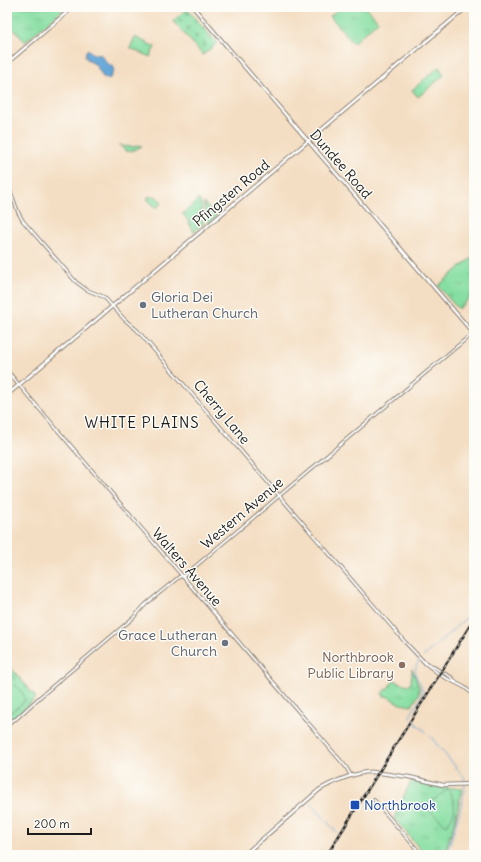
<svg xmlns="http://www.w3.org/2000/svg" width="481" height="862" viewBox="0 0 481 862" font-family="Delius,sans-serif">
<defs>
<pattern id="grass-tufts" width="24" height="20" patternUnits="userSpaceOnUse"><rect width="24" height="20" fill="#86dea2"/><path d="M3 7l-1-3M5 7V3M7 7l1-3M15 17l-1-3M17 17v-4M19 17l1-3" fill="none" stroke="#73be8b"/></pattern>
<pattern id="cemetery-stones" width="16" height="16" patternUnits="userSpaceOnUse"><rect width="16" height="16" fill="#86dea2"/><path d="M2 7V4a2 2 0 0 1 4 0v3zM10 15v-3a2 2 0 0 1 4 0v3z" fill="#73be8b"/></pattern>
</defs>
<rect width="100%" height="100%" fill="#fdfcf7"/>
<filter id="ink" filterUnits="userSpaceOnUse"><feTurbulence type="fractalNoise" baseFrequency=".025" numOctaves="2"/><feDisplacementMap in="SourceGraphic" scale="8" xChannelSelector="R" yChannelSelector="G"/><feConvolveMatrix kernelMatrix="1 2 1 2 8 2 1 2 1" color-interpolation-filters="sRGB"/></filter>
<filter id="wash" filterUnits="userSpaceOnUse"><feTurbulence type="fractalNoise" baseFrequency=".012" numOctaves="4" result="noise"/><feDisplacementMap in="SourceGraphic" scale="16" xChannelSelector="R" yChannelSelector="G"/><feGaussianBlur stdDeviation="0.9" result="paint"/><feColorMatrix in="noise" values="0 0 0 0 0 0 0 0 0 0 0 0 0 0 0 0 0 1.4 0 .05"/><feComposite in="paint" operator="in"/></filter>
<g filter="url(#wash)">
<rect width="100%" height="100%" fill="#f4dec3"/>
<g fill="url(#grass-tufts)" stroke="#517d5f">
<polygon points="7,7 66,7 25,42 7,21"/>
<polygon points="341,7 366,7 378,21 353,43 330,16"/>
<polygon points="135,37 155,47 150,57 130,48"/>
<polygon points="439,67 444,75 418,97 412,90"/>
<path d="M120,144L121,146L132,147L141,145L142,146C133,151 125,156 120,144Z"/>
<polygon points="154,195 162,202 157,208 150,202 147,198 150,196 151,198"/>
<polygon points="198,199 202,205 201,217 204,223 194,232 188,221 182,213 183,214 197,201 196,200"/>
<path d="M204,203L214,215L216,214C216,218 212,221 209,223C200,218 206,211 204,203Z"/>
<polygon points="474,256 474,294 458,309 438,286"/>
<polygon points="7,663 35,696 35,699 7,723"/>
<path d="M412,669L419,687V694L412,706C407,705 403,705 399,703C393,701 390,696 384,696L382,693L388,688L395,679L397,682L408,685L411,683Z"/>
<polygon points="411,781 444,788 462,788 455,821 444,855 425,855 394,818"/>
</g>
<polygon fill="url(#cemetery-stones)" stroke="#517d5f" points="187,9 217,43 203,55 173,21"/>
<g fill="#86dea2" stroke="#517d5f">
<polygon points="7,671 14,678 15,685 24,695 25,701 7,715 7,691 10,689 7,690"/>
<path d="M448,789C456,804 458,812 446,825L427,808V805Z"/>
</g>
<polygon fill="#64a6d8" stroke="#40617a" points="88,49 93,54 98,54 101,55 107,63 113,67 114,71 110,78 107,79 103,77 96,65 87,59 85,56 86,51"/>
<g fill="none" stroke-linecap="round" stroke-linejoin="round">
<g stroke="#64a6d8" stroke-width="1">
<polyline points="423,657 467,617 474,607"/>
<path d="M410,719C410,710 421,703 422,693C423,678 408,679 419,661"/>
<polyline points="413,721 426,732"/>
<path d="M430,736L464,777C469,789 450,841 446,855"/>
<polyline points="311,803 337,833"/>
</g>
</g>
</g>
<g filter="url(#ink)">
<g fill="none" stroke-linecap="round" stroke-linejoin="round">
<defs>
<g id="tertiary">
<polyline points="7,182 18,212 23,221 76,282 87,290 104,297 125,320 137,330 405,642 426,664 439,674"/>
<polyline points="19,385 142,529 346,767 351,776"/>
<polyline points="424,661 440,671"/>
<polyline points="444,673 451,677 456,682"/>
<polyline points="442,676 464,687 474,695"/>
<polyline points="7,725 13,720 16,719 40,697 133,618 146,604 179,577 185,575 473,333"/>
<polyline points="374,800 422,855"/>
</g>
<g id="secondary">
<polyline points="71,7 71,9 72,9 75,7"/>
<polyline points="7,63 71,9"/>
<polyline points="7,371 19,385"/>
<polyline points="7,395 467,7"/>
<path d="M244,855L319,790C332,782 358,771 373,772L409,777L443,785L474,784"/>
</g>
<polyline id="primary" points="193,7 474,334"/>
</defs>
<use href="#tertiary" stroke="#887d70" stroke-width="4"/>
<use href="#secondary" stroke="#887d70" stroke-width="4.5"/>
<use href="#primary" stroke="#887d70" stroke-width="4.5"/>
<use href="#tertiary" stroke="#fff" stroke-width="2"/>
<use href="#secondary" stroke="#fff" stroke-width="2.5"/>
<use href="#primary" stroke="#fff" stroke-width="2.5"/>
<defs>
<polyline id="rail" points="327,855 474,619"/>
</defs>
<use href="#rail" stroke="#1c1c1c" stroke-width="2.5"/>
<use href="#rail" stroke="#fdfcf7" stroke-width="1" stroke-dasharray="3" stroke-linecap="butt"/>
</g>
</g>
<g fill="#6b7280" stroke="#fdfcf7" stroke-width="1.5">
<circle cx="143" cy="305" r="4"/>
<circle cx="225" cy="643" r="4"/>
</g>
<circle fill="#8d6e63" stroke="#fdfcf7" stroke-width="1.5" cx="402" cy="665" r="4"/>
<rect fill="#1a4fb4" stroke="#fdfcf7" stroke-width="1.5" x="350" y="800" width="10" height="10" rx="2"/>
<g text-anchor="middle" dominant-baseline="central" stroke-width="3" stroke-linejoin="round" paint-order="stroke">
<g font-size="14" fill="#1c1c1c" stroke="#fdfcf7">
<text transform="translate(341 164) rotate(49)">Dundee Road</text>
<text transform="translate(231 193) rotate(-40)">Pfingsten Road</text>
<text transform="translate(222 412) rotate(50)">Cherry Lane</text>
<text transform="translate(242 513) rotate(-40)">Western Avenue</text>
<text transform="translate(187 567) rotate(49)">Walters Avenue</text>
</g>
<g font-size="14" fill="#5b616d" stroke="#fdfcf7" text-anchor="start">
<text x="151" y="297">Gloria Dei<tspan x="151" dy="16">Lutheran Church</tspan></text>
<text x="217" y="635" text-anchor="end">Grace Lutheran<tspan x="217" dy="16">Church</tspan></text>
</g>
<g font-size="14" fill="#785e54" stroke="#fdfcf7" text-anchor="end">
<text x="394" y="657">Northbrook<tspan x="394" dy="16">Public Library</tspan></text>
</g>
<g font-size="14" fill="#164399" stroke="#fdfcf7" text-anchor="start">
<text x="364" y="805">Northbrook</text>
</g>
<g font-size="15" letter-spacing="1" fill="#1c1c1c" stroke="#fdfcf7">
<text x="142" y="422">WHITE PLAINS</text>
</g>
</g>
<rect width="481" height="862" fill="none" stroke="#fdfcf7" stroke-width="24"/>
<path d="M28 828v6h63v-6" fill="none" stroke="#1c1c1c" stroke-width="2"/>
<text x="34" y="828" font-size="12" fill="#1c1c1c" stroke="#fdfcf7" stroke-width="3" paint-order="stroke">200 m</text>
</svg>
